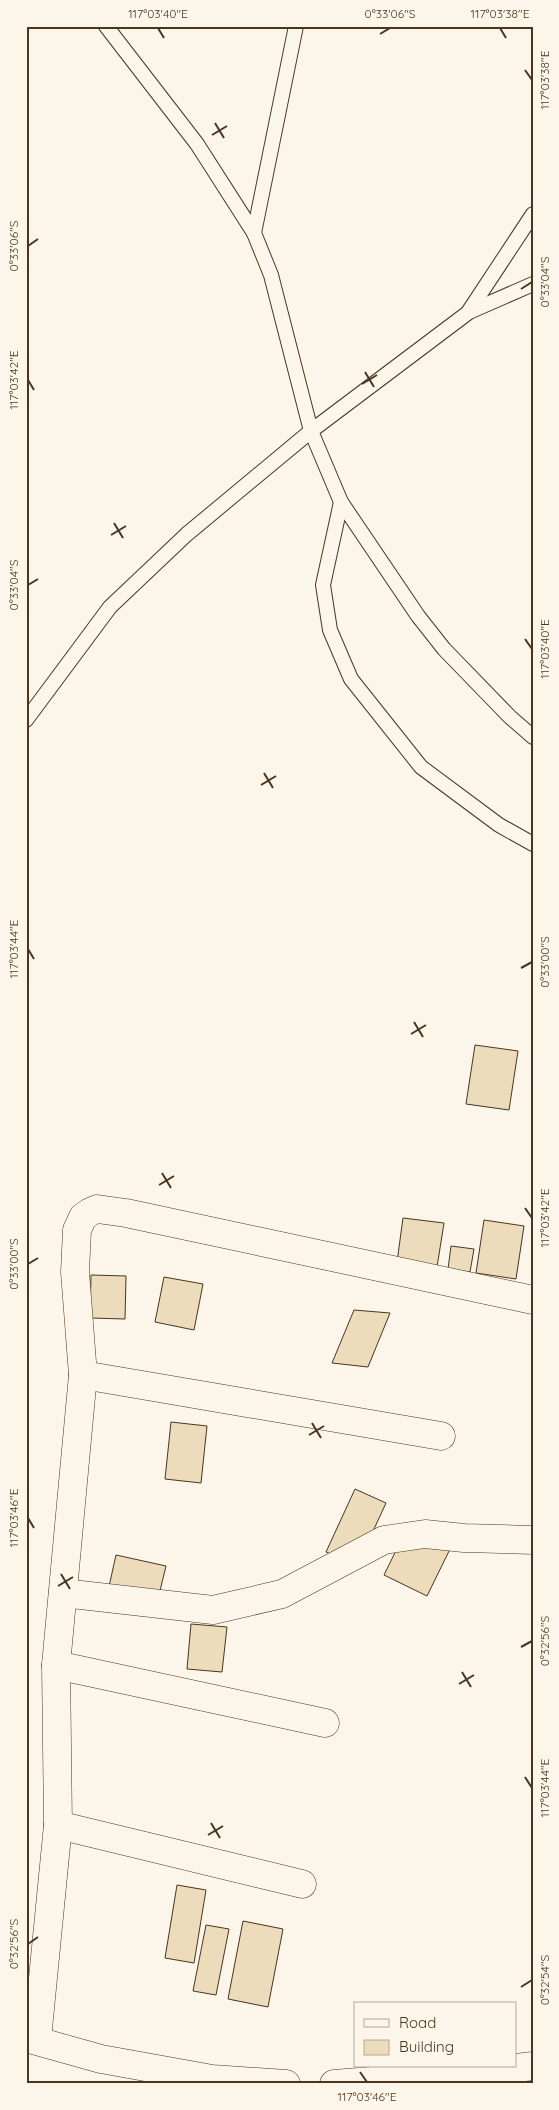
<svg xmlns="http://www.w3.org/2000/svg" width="559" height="2110" viewBox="0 0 559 2110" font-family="Quicksand,sans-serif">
<rect width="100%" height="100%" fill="#fbf6e9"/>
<g fill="#ecdcbc" stroke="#4a3520">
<polygon points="475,1045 518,1051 509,1110 466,1104"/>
<polygon points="403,1218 444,1223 437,1267 397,1262"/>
<polygon points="484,1220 524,1226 516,1279 476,1273"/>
<polygon points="451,1246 474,1249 470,1272 448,1269"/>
<polygon points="91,1275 126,1276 125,1319 90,1318"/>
<polygon points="164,1277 203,1284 194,1330 155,1322"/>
<polygon points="354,1310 390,1313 368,1367 332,1363"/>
<polygon points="171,1422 207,1426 201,1483 165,1479"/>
<polygon points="355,1489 386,1503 357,1566 326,1552"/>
<polygon points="409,1524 452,1545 427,1596 384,1575"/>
<polygon points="116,1555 166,1566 157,1603 108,1591"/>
<polygon points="191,1624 227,1627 222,1672 187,1669"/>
<polygon points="177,1885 206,1890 194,1963 165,1958"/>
<polygon points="243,1921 283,1929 268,2007 228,1999"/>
<polygon points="206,1925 229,1929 216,1995 193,1991"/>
</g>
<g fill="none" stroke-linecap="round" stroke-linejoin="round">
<defs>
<g id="lane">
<polyline points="106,26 197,144 254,233"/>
<polyline points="533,284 469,312 311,431 341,502 418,616 444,649 510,717 533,737"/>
<polyline points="469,311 533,214"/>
<polyline points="341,502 323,585 330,630 351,679 421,767 499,825 533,844"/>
<polyline points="26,720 110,607 187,534 311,431 271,275 254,233 296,26"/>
</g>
<g id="street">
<polyline points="83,1375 441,1436"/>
<polyline points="63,1593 213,1610 282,1594 384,1540 425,1534 464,1538 533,1540"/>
<polyline points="56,1665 325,1723"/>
<polyline points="58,1825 302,1884"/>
<polyline points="26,2038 101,2059 212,2079 286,2084"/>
<polyline points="37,2039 58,1825 56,1665 83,1375 75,1272 77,1230 83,1217 90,1212 97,1209 126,1213 533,1300"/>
<polyline points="334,2084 473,2073 533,2066"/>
</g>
</defs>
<use href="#lane" stroke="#4a3520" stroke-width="16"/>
<use href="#street" stroke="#4a3520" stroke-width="29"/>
<use href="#lane" stroke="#fbf6e9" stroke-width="14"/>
<use href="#street" stroke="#fbf6e9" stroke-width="28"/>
</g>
<path fill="none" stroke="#4a3520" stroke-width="2" d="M158,28L164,38M500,28L506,38M380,34L390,28M525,70L532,80M215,123L224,138M212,135L227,126M28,246L38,239M521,289L532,282M365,372L374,387M28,380L34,390M362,384L377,375M114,523L123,538M111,535L126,526M28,585L38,579M525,639L532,649M264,773L273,788M261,785L276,776M28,949L34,959M521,968L532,962M414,1022L423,1037M411,1034L426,1025M162,1173L171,1188M159,1185L174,1176M525,1208L532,1218M28,1264L38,1258M312,1423L321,1438M309,1435L324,1426M28,1518L34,1528M61,1574L70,1589M58,1586L73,1577M521,1647L532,1641M462,1672L471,1687M459,1684L474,1675M525,1777L532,1788M211,1823L220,1838M208,1835L223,1826M28,1944L38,1937M521,1987L532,1980M360,2072L367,2082"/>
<rect width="559" height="2110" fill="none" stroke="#fbf6e9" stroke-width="55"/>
<rect x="354" y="2002" width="162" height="65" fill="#fbf6e9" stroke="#b4a999"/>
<rect x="364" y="2019" width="25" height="8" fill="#fbf6e9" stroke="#b4a999"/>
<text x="399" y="2028" font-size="15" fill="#4a3520">Road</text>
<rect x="364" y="2040" width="25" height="15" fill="#ecdcbc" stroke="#b4a999"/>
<text x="399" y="2052" font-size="15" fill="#4a3520">Building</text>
<rect x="28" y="28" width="504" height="2054" fill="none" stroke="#4a3520" stroke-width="2"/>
<g font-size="12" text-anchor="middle" fill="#4a3520">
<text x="158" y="18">117°03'40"E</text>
<text x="390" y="18">0°33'06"S</text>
<text x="500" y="18">117°03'38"E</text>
<text transform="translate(545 80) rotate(-90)" y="4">117°03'38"E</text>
<text transform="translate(14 246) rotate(-90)" y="4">0°33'06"S</text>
<text transform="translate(545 282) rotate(-90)" y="4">0°33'04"S</text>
<text transform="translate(14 380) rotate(-90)" y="4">117°03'42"E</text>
<text transform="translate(14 585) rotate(-90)" y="4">0°33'04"S</text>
<text transform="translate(545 649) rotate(-90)" y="4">117°03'40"E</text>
<text transform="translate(14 949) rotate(-90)" y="4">117°03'44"E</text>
<text transform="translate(545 962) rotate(-90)" y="4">0°33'00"S</text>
<text transform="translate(545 1218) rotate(-90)" y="4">117°03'42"E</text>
<text transform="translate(14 1264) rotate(-90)" y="4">0°33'00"S</text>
<text transform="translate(14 1518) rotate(-90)" y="4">117°03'46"E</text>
<text transform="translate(545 1641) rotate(-90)" y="4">0°32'56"S</text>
<text transform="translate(545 1788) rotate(-90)" y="4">117°03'44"E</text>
<text transform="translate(14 1944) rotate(-90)" y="4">0°32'56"S</text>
<text transform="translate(545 1980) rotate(-90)" y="4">0°32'54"S</text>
<text x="367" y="2101">117°03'46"E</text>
</g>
</svg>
